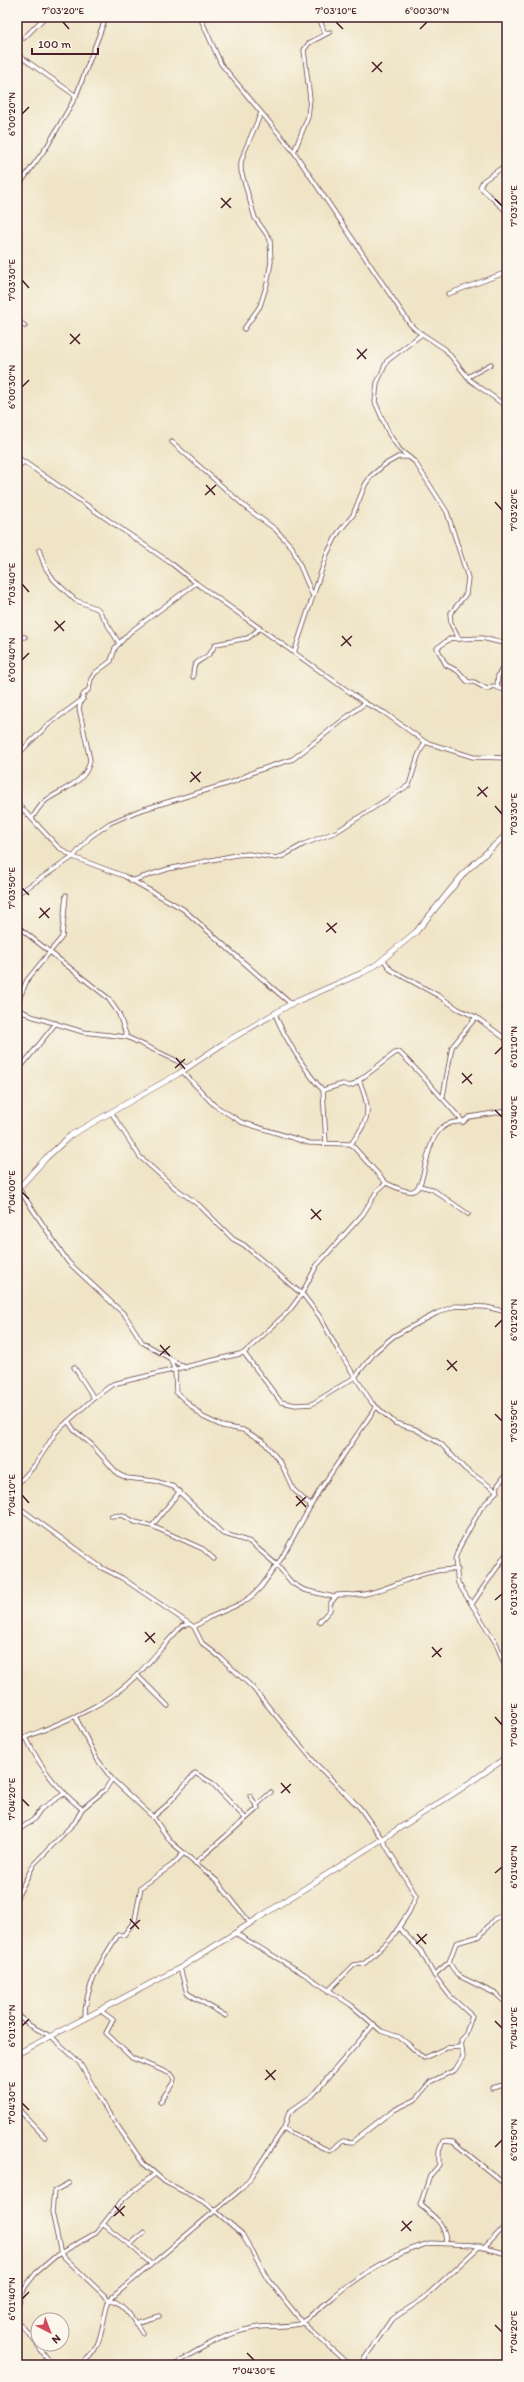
<svg xmlns="http://www.w3.org/2000/svg" width="524" height="2382" viewBox="0 0 524 2382" font-family="Itim,sans-serif">
<rect width="100%" height="100%" fill="#fbf7ec"/>
<filter id="ink" filterUnits="userSpaceOnUse"><feTurbulence type="fractalNoise" baseFrequency=".025" numOctaves="2"/><feDisplacementMap in="SourceGraphic" scale="8" xChannelSelector="R" yChannelSelector="G"/><feConvolveMatrix kernelMatrix="1 2 1 2 8 2 1 2 1" color-interpolation-filters="sRGB"/></filter>
<filter id="wash" filterUnits="userSpaceOnUse"><feTurbulence type="fractalNoise" baseFrequency=".012" numOctaves="4" result="noise"/><feDisplacementMap in="SourceGraphic" scale="16" xChannelSelector="R" yChannelSelector="G"/><feGaussianBlur stdDeviation="0.9" result="paint"/><feColorMatrix in="noise" values="0 0 0 0 0 0 0 0 0 0 0 0 0 0 0 0 0 1.4 0 .05"/><feComposite in="paint" operator="in"/></filter>
<g filter="url(#wash)">
<rect width="100%" height="100%" fill="#efe4c6"/>
</g>
<g filter="url(#ink)">
<g fill="none" stroke-linecap="round" stroke-linejoin="round">
<defs>
<g id="street">
<polyline points="200,17 221,64 294,152 410,324 416,330 445,349 470,380 507,407"/>
<polyline points="319,17 325,34"/>
<polyline points="24,38 45,17"/>
<polyline points="17,54 76,96"/>
<polyline points="294,152 308,117 310,99 304,50 309,43 330,32"/>
<polyline points="500,169 483,181 480,187 507,212"/>
<polyline points="17,188 48,145 76,96 106,17"/>
<polyline points="448,294 507,272"/>
<polyline points="17,320 25,326"/>
<polyline points="244,329 260,306 267,284 271,262 270,239 255,218 241,171 241,162 245,150 261,113"/>
<polyline points="422,334 387,361 377,383 375,402 389,434 400,450 415,462 447,512 468,578 466,594 450,614 451,624 459,639 482,638 507,644"/>
<polyline points="468,377 491,364"/>
<polyline points="172,442 249,510 275,529 292,547 312,594"/>
<polyline points="17,457 172,564 196,583 365,703 385,713 425,742 473,757 507,758"/>
<polyline points="17,467 24,462"/>
<polyline points="39,550 45,567 54,580 75,600 98,609 119,643"/>
<polyline points="17,637 25,637"/>
<polyline points="459,639 451,638 437,648 446,665 458,671 468,682 474,682 487,689 493,686 507,691"/>
<polyline points="294,653 327,554 338,533 353,515 365,485 371,476 384,465 398,457 409,457"/>
<path d="M193,677C193,659 198,664 208,655C212,652 213,647 216,644L248,638L260,628"/>
<polyline points="497,687 498,676 507,659"/>
<polyline points="17,755 49,724 83,699"/>
<polyline points="17,803 58,847 73,857 124,876 183,909 291,1004"/>
<path d="M32,818C36,812 41,803 48,799C64,788 87,782 90,760L79,708L83,695L89,689L91,679L95,673L111,661L115,648L130,632L196,583"/>
<polyline points="131,881 168,869 236,855 249,854 276,858 283,856 304,844 336,832 409,785 418,756 425,742"/>
<polyline points="17,894 73,857 90,837 110,823 138,811 233,782 256,771 293,759 365,703"/>
<polyline points="17,926 108,998 119,1014 127,1037"/>
<polyline points="383,959 391,970 439,996 458,1009 476,1017 507,1040"/>
<polyline points="17,1008 31,1016 83,1032 127,1037 177,1061 187,1068"/>
<polyline points="18,1009 20,997 27,980 62,937 66,895"/>
<path d="M275,1013C281,1032 308,1076 323,1090L343,1084L349,1086L353,1085L395,1053L399,1052C422,1074 442,1098 463,1122"/>
<polyline points="17,1072 56,1023"/>
<polyline points="323,1090 326,1143"/>
<polyline points="443,1096 452,1047 476,1017"/>
<polyline points="111,1112 140,1157 174,1187 200,1206 233,1239 244,1245 304,1296 320,1317 338,1350 372,1403 395,1423 415,1429 441,1444 465,1469 497,1491"/>
<path d="M351,1144C371,1117 371,1111 359,1080"/>
<path d="M386,1183C393,1186 405,1193 413,1191C431,1186 419,1118 463,1122L469,1117L507,1111"/>
<polyline points="419,1186 432,1189 468,1214"/>
<polyline points="19,1189 68,1262 125,1315 142,1342 186,1368"/>
<polyline points="244,1353 281,1402 296,1405 312,1404 355,1377 376,1351 394,1336 437,1313 455,1306 486,1307 507,1312"/>
<polyline points="171,1361 175,1371 176,1392 203,1417 222,1426 243,1430 263,1441 281,1463 293,1489 310,1505"/>
<polyline points="74,1367 94,1398"/>
<polyline points="68,1421 74,1430 92,1445 118,1474 127,1478 155,1481 174,1487 222,1533 250,1542 277,1565 292,1583 304,1590 334,1597"/>
<polyline points="507,1473 498,1485 497,1491 481,1508 459,1548 455,1559 458,1583 496,1643 507,1671"/>
<polyline points="17,1485 35,1465 56,1432 94,1398 113,1384 244,1353 289,1311 301,1295 317,1265 363,1214 377,1191 386,1183 351,1144 309,1143 241,1122 214,1105 182,1071"/>
<polyline points="17,1506 102,1568 122,1578 194,1627 202,1643 221,1658 252,1687 316,1764 360,1808 382,1839 416,1896 409,1912 391,1939 365,1963 354,1965 328,1991"/>
<polyline points="111,1516 122,1515 135,1522 152,1526 203,1549 214,1559"/>
<polyline points="152,1526 180,1491"/>
<polyline points="472,1604 507,1553"/>
<path d="M319,1622L330,1610V1604L337,1595C346,1594 356,1596 365,1594C396,1588 426,1566 458,1570"/>
<polyline points="194,1627 208,1618 242,1603 252,1596 261,1587 281,1559 319,1491 376,1407"/>
<polyline points="137,1675 168,1706"/>
<polyline points="76,1718 97,1759 112,1779 153,1817 171,1842 217,1881 250,1923"/>
<path d="M26,1737C38,1764 58,1790 82,1809"/>
<path d="M17,1741C59,1723 103,1709 137,1675C152,1660 166,1642 182,1626L190,1624"/>
<polyline points="258,1804 271,1792"/>
<polyline points="153,1817 167,1805 195,1773 212,1783 245,1818"/>
<polyline points="17,1831 33,1820 41,1809 65,1793"/>
<polyline points="195,1863 258,1808 250,1796"/>
<polyline points="17,1897 34,1864 75,1822 82,1809 105,1790 112,1779"/>
<polyline points="507,1914 494,1919 480,1936 456,1943 449,1962 457,1975 496,1994 507,2004"/>
<polyline points="235,1933 304,1974 351,2005 381,2031 399,2037 408,2044 424,2058 446,2048 460,2047"/>
<polyline points="180,1968 187,1993 226,2016"/>
<polyline points="434,1975 449,1962"/>
<polyline points="100,2010 113,2020 106,2033 132,2058 171,2074 174,2078 173,2083 160,2102"/>
<polyline points="17,2015 29,2025 52,2037 79,2062 108,2112 143,2163 165,2182 206,2203 242,2234 268,2279 303,2323 349,2365"/>
<path d="M85,2018C84,1989 102,1959 118,1935H124L135,1920L141,1887L172,1865L184,1853"/>
<polyline points="492,2088 507,2084"/>
<polyline points="17,2105 21,2112 45,2137"/>
<polyline points="284,2128 291,2133 330,2151 343,2141 352,2142 392,2111 415,2100 430,2082 455,2070 463,2057 461,2040 465,2036 472,2016 450,1996 434,1975 421,1951 399,1928"/>
<path d="M69,2183L54,2191L52,2212L61,2254L109,2300C100,2326 105,2347 80,2365"/>
<polyline points="104,2225 130,2245"/>
<polyline points="144,2232 130,2245 150,2263"/>
<path d="M446,2243C445,2222 434,2217 420,2205L430,2176L439,2165V2151L443,2141L453,2142L507,2186"/>
<polyline points="485,2247 507,2224"/>
<polyline points="17,2308 25,2287 36,2273 57,2255 96,2233 123,2199 155,2174"/>
<polyline points="17,2321 31,2336 52,2365"/>
<path d="M302,2321C319,2311 332,2297 348,2285C373,2267 400,2251 430,2243L473,2245L507,2254"/>
<polyline points="135,2323 159,2316"/>
<path d="M142,2333C135,2322 122,2300 109,2300L241,2189L252,2176L284,2128L289,2112L312,2096L374,2024"/>
<path d="M173,2365C198,2350 224,2333 254,2328C271,2325 287,2328 303,2323"/>
<polyline points="360,2365 391,2320 424,2298 480,2246"/>
</g>
<g id="secondary">
<polyline points="17,1190 46,1158 71,1135 178,1074 224,1043 291,1004 362,973 376,965 416,932 465,872 507,834"/>
<polyline points="17,2054 180,1968 456,1792 507,1757"/>
</g>
</defs>
<use href="#street" stroke="#633d42" stroke-width="5"/>
<use href="#secondary" stroke="#633d42" stroke-width="6"/>
<use href="#street" stroke="#fff" stroke-width="3.5"/>
<use href="#secondary" stroke="#fff" stroke-width="5"/>
</g>
</g>
<path fill="none" stroke="#4a1f2b" stroke-width="1.5" d="M63,22L69,29M336,22L343,29M420,29L427,22M372,62L382,72M372,72L382,62M22,114L29,107M221,198L231,208M495,199L502,206M221,208L231,198M22,280L29,288M70,334L80,344M70,344L80,334M357,349L366,359M357,359L367,349M22,387L29,380M206,485L215,495M205,495L216,485M495,502L502,510M22,584L29,592M55,621L64,631M54,631L65,621M342,636L351,646M341,646L352,636M22,660L29,653M191,772L200,782M190,782L201,772M478,787L487,797M477,796L488,787M495,806L502,814M22,888L29,895M40,908L49,918M39,918L50,908M327,923L336,933M326,932L337,923M495,1054L502,1047M176,1058L185,1069M175,1068L185,1059M462,1073L472,1084M462,1083L472,1074M495,1110L502,1117M22,1192L29,1199M311,1209L321,1220M311,1219L321,1210M495,1327L502,1320M160,1345L170,1356M160,1355L170,1346M447,1360L457,1371M447,1370L457,1361M495,1414L502,1421M22,1495L29,1503M296,1496L306,1507M296,1506L306,1497M495,1600L502,1594M145,1632L155,1643M145,1642L155,1633M432,1647L441,1657M432,1657L442,1648M495,1717L502,1725M281,1783L290,1793M281,1793L291,1784M22,1799L29,1806M495,1873L502,1867M130,1919L139,1929M130,1929L140,1920M417,1934L426,1944M416,1944L427,1934M495,2021L502,2028M22,2026L29,2019M266,2070L275,2080M265,2080L276,2070M22,2103L29,2110M495,2147L502,2140M115,2206L124,2216M114,2216L125,2206M402,2221L411,2231M401,2231L412,2221M22,2299L29,2292M495,2325L502,2332M247,2353L254,2360"/>
<rect width="524" height="2382" fill="none" stroke="#fbf7ec" stroke-width="44"/>
<g transform="translate(50 2332) rotate(138)"><circle r="19" fill="#fbf7ec" stroke="#b4a19f"/>
<path d="M0-3L7 15L0 10L-7 15Z" fill="#d1495b"/>
<text y="-6" font-size="11" font-weight="bold" text-anchor="middle" fill="#4a1f2b">N</text>
</g>
<path d="M32 48v6h66v-6" fill="none" stroke="#4a1f2b" stroke-width="2"/>
<text x="38" y="48" font-size="12" fill="#4a1f2b" stroke="#fbf7ec" stroke-width="3" paint-order="stroke">100 m</text>
<rect x="22" y="22" width="480" height="2338" fill="none" stroke="#4a1f2b" stroke-width="1.5"/>
<g font-size="10" text-anchor="middle" fill="#4a1f2b">
<text x="63" y="14">7°03'20"E</text>
<text x="336" y="14">7°03'10"E</text>
<text x="427" y="14">6°00'30"N</text>
<text transform="translate(11 114) rotate(-90)" y="4">6°00'20"N</text>
<text transform="translate(513 206) rotate(-90)" y="4">7°03'10"E</text>
<text transform="translate(11 280) rotate(-90)" y="4">7°03'30"E</text>
<text transform="translate(11 387) rotate(-90)" y="4">6°00'30"N</text>
<text transform="translate(513 510) rotate(-90)" y="4">7°03'20"E</text>
<text transform="translate(11 584) rotate(-90)" y="4">7°03'40"E</text>
<text transform="translate(11 660) rotate(-90)" y="4">6°00'40"N</text>
<text transform="translate(513 814) rotate(-90)" y="4">7°03'30"E</text>
<text transform="translate(11 888) rotate(-90)" y="4">7°03'50"E</text>
<text transform="translate(513 1047) rotate(-90)" y="4">6°01'10"N</text>
<text transform="translate(513 1117) rotate(-90)" y="4">7°03'40"E</text>
<text transform="translate(11 1192) rotate(-90)" y="4">7°04'00"E</text>
<text transform="translate(513 1320) rotate(-90)" y="4">6°01'20"N</text>
<text transform="translate(513 1421) rotate(-90)" y="4">7°03'50"E</text>
<text transform="translate(11 1495) rotate(-90)" y="4">7°04'10"E</text>
<text transform="translate(513 1594) rotate(-90)" y="4">6°01'30"N</text>
<text transform="translate(513 1725) rotate(-90)" y="4">7°04'00"E</text>
<text transform="translate(11 1799) rotate(-90)" y="4">7°04'20"E</text>
<text transform="translate(513 1867) rotate(-90)" y="4">6°01'40"N</text>
<text transform="translate(11 2026) rotate(-90)" y="4">6°01'30"N</text>
<text transform="translate(513 2028) rotate(-90)" y="4">7°04'10"E</text>
<text transform="translate(11 2103) rotate(-90)" y="4">7°04'30"E</text>
<text transform="translate(513 2140) rotate(-90)" y="4">6°01'50"N</text>
<text transform="translate(11 2299) rotate(-90)" y="4">6°01'40"N</text>
<text transform="translate(513 2332) rotate(-90)" y="4">7°04'20"E</text>
<text x="254" y="2374">7°04'30"E</text>
</g>
</svg>
